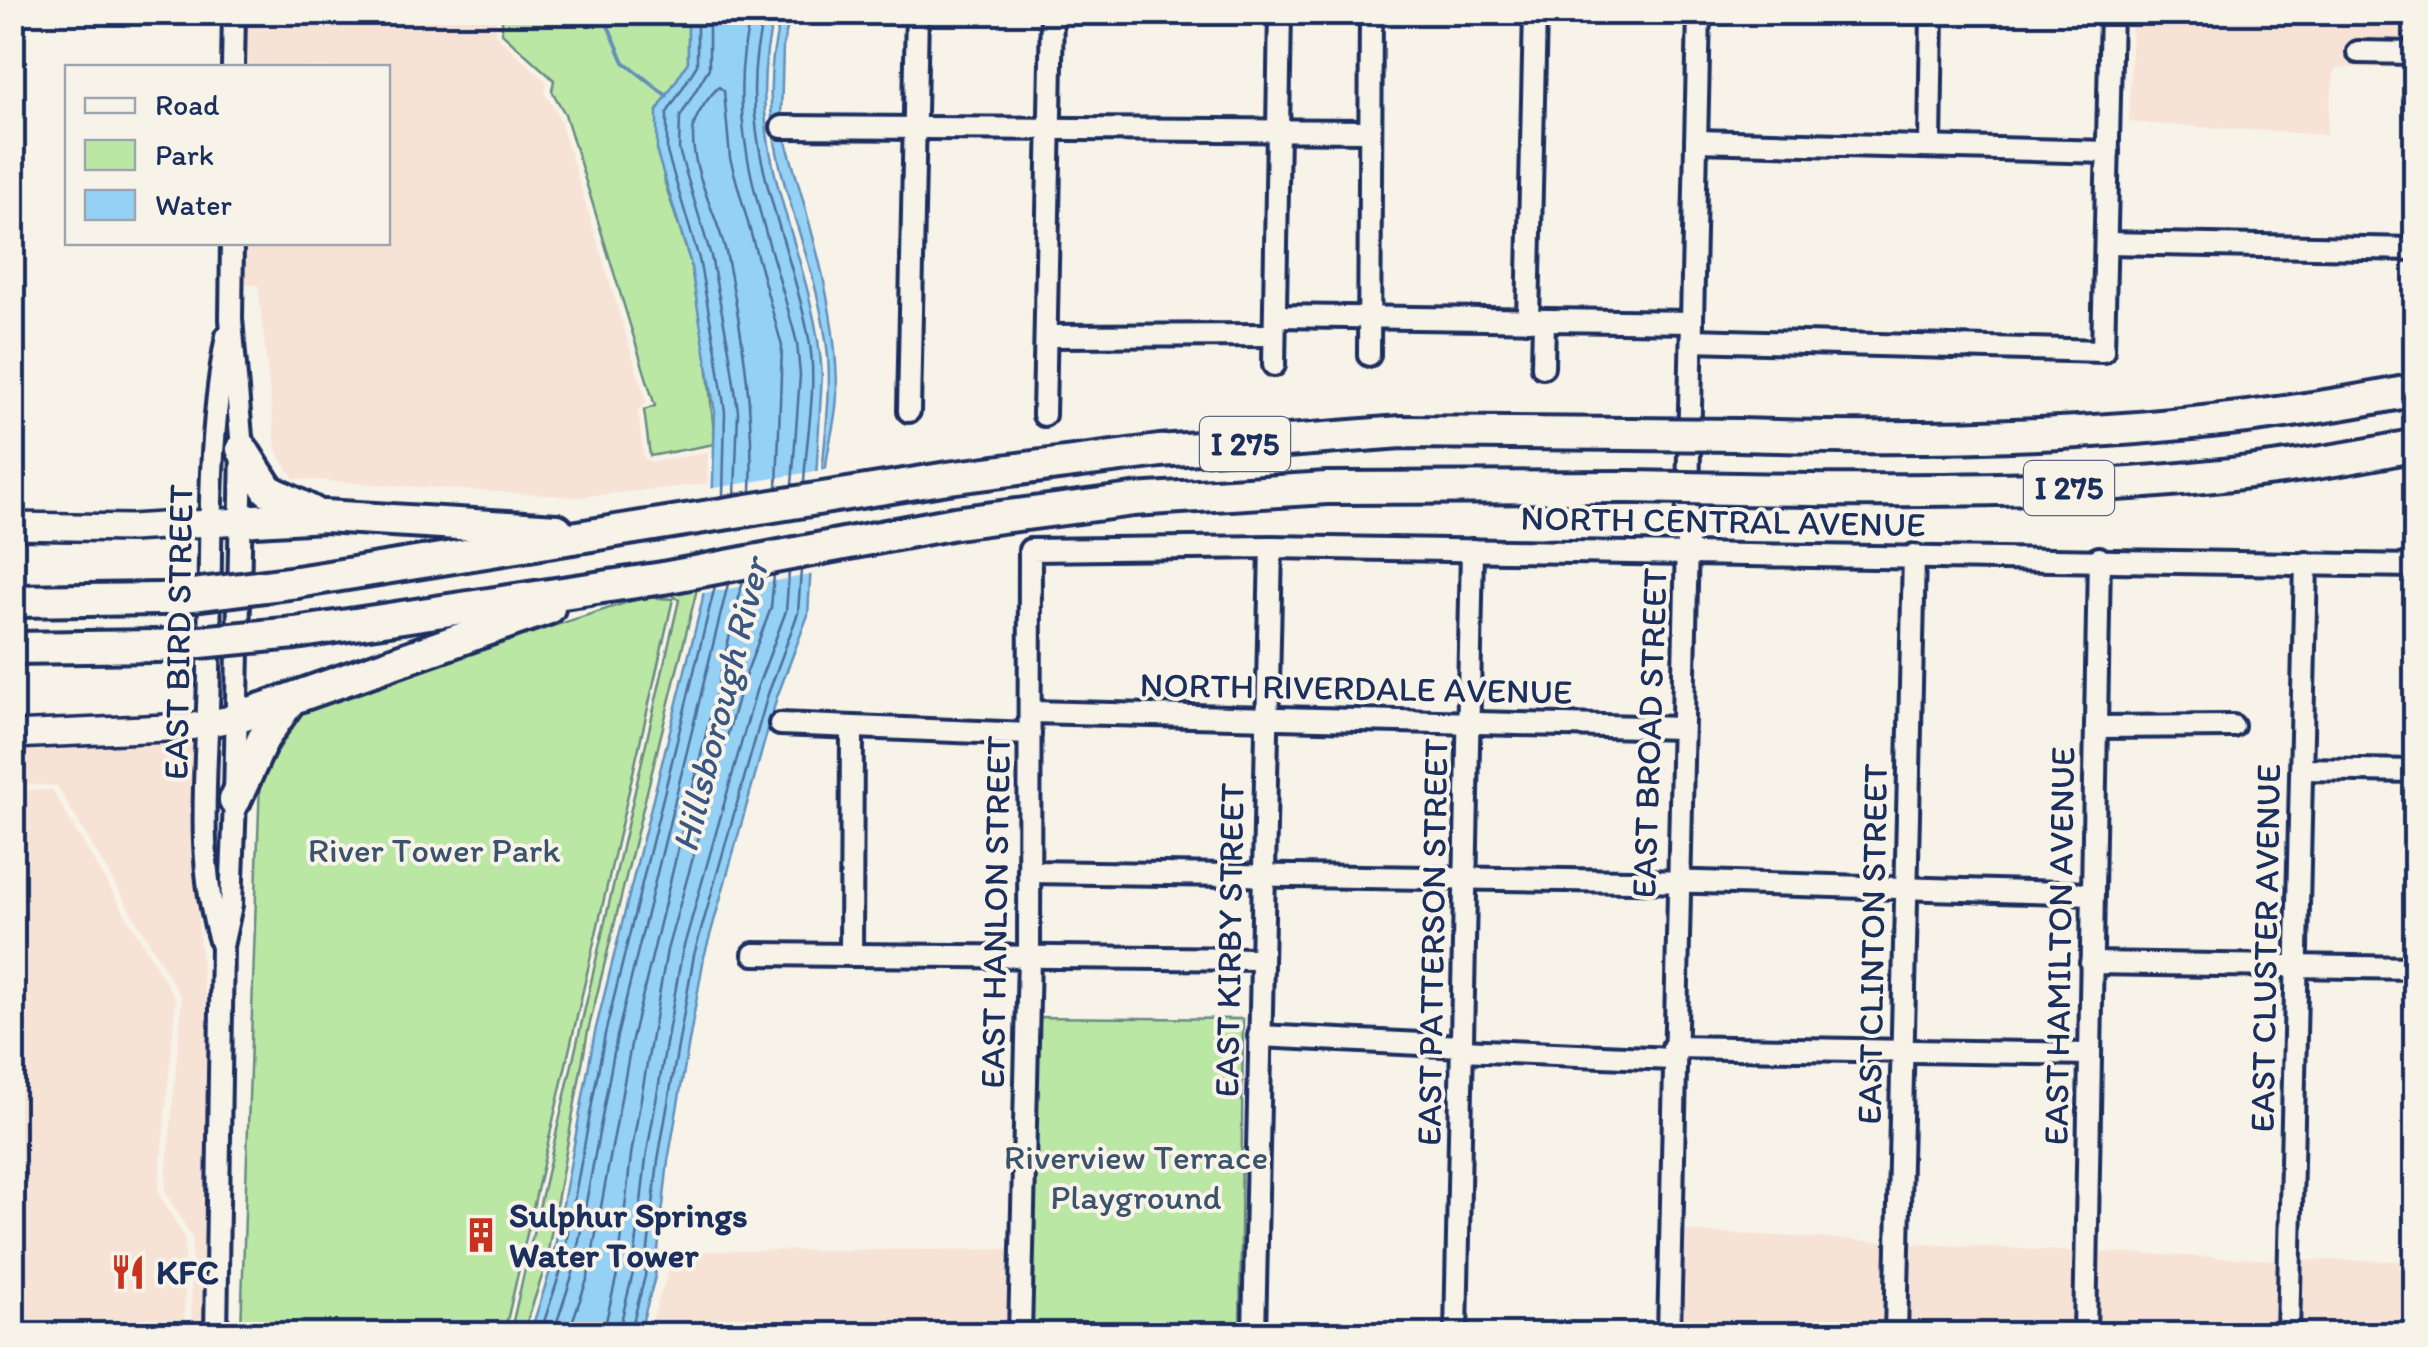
<svg xmlns="http://www.w3.org/2000/svg" width="2428" height="1347" viewBox="0 0 2428 1347" font-family="Itim,sans-serif">
<rect width="100%" height="100%" fill="#f7f3e8"/>
<filter id="ink" filterUnits="userSpaceOnUse"><feTurbulence type="fractalNoise" baseFrequency=".01" numOctaves="2"/><feDisplacementMap in="SourceGraphic" scale="20" xChannelSelector="R" yChannelSelector="G"/><feConvolveMatrix kernelMatrix="1 2 1 2 8 2 1 2 1" color-interpolation-filters="sRGB"/></filter>
<g filter="url(#ink)">
<g fill="#f7e3d6">
<polygon points="242,13 496,13 495,34 547,82 545,93 559,117 647,403 638,411 644,458 652,462 708,452 707,484 578,497 294,479 276,450 258,285 239,284 239,243 388,242 388,68 241,67"/>
<polygon points="2132,13 2415,13 2415,46 2350,45 2350,58 2415,60 2415,67 2335,68 2326,135 2137,123 2129,121"/>
<polygon points="200,742 198,916 203,983 213,1026 208,1333 191,1333 192,1238 165,1191 182,998 57,786 13,784 13,743"/>
<polygon points="13,790 52,790 176,1000 158,1192 185,1239 184,1334 13,1334"/>
<polygon points="1679,1231 1890,1242 1888,1334 1677,1334"/>
<polygon points="1906,1243 2079,1252 2077,1334 1904,1334"/>
<polygon points="1014,1249 1012,1334 647,1334 675,1251"/>
<polygon points="2094,1252 2282,1260 2281,1334 2093,1334"/>
<polygon points="2298,1260 2415,1261 2415,1334 2296,1334"/>
</g>
<g fill="#bbe7a5" stroke="#6b8b82" stroke-width="2.5">
<polygon points="502,13 688,13 688,62 657,111 665,183 690,261 706,352 715,444 650,456 644,410 655,406 565,114 552,91 554,80 502,33"/>
<polygon points="698,585 588,1031 545,1267 523,1334 510,1334 679,600 669,593"/>
<polygon points="644,597 673,599 504,1334 241,1330 260,780 306,705"/>
<polygon points="1031,1017 1243,1019 1240,1334 1029,1334"/>
</g>
<g fill="#95d0f5" stroke="#6490b9" stroke-width="2.5">
<path d="M688,13H775C736,148 813,245 822,375L808,615L777,697L704,957L668,1161L655,1277L639,1334H530L551,1268L595,1032L702,602L711,547L715,412L690,261L657,153V111L688,62Z"/>
<path d="M782,13H791L783,45L781,120L774,121V133L784,134C808,219 837,304 837,392C837,427 822,457 826,492L821,493C823,442 834,390 826,340C808,219 745,141 782,13Z"/>
</g>
<polygon fill="#f7f3e8" points="829,469 831,491 819,497 816,574 698,594 708,489"/>
<g fill="none" stroke-linecap="round" stroke-linejoin="round">
<g stroke="#4c6f9a" stroke-width="2.5">
<polyline points="697,12 697,65 667,113 667,152 699,259 716,351 725,412 723,496"/>
<polyline points="709,12 709,68 680,117 679,150 711,256 729,349 738,411 735,494"/>
<path d="M752,12C719,125 770,234 797,343L800,375L792,485"/>
<path d="M765,12C730,133 787,224 809,339C818,386 806,436 804,483"/>
<path d="M751,492C754,411 743,336 727,257C719,216 687,167 694,125C697,113 710,95 719,87L724,91L730,158L782,346L777,488"/>
<polyline points="540,1334 561,1270 605,1034 715,586"/>
<polyline points="553,1334 573,1273 617,1036 728,584"/>
<polyline points="568,1334 588,1277 632,1039 743,581"/>
<polyline points="603,1334 618,1270 631,1155 667,950 741,687 771,608 774,575"/>
<polyline points="618,1334 633,1273 646,1158 682,953 756,691 786,611 789,572"/>
<polyline points="630,1334 645,1276 658,1160 694,955 768,694 798,613 801,570"/>
</g>
<polyline stroke="#6490b9" stroke-width="4" points="602,12 624,62 667,96"/>
<defs>
<g id="minor">
<polyline points="2358,52 2416,53"/>
<polyline points="233,68 234,12"/>
<polyline points="782,127 1369,131"/>
<polyline points="1696,141 2108,152"/>
<polyline points="1930,146 1932,12"/>
<polyline points="2106,243 2416,249"/>
<polyline points="1275,316 1692,322"/>
<polyline points="1528,320 1535,12"/>
<polyline points="1046,336 1274,335"/>
<polyline points="1692,340 2103,351 2111,12"/>
<polyline points="1369,355 1371,12"/>
<polyline points="1274,365 1280,12"/>
<polyline points="1543,367 1544,320"/>
<polyline points="909,411 917,12"/>
<polyline points="1044,415 1052,12"/>
<polyline points="1030,712 1682,728"/>
<polyline points="780,724 1030,734"/>
<polyline points="2096,727 2233,726"/>
<polyline points="2302,769 2416,771"/>
<polyline points="1029,872 1700,882 2093,894"/>
<path d="M221,944C194,859 208,760 209,671C211,559 206,446 227,336"/>
<polyline points="754,954 1261,959"/>
<polyline points="851,955 852,729"/>
<polyline points="2091,963 2416,968"/>
<polyline points="1259,1036 1462,1046"/>
<polyline points="1673,1047 2089,1054"/>
<polyline points="1462,1050 1673,1059"/>
<polyline points="216,1334 222,946 231,905 235,800 242,449 231,319 232,242"/>
<polyline points="1020,1334 1029,957 1030,550 1271,547 2416,566"/>
<polyline points="1254,1334 1271,547"/>
<polyline points="1456,1334 1472,550"/>
<polyline points="1669,1334 1699,12"/>
<polyline points="1896,1334 1914,555"/>
<polyline points="2085,1334 2099,558"/>
<polyline points="2288,1334 2306,563"/>
</g>
<g id="major">
<polyline points="12,526 131,528 240,521"/>
<polyline points="12,735 189,727 236,718"/>
</g>
<g id="highway">
<path d="M1739,435C1967,442 2191,435 2416,390"/>
<polyline points="242,449 268,490 312,512"/>
<path d="M1738,489C1965,493 2192,492 2416,445"/>
<polyline points="240,521 324,516 557,530"/>
<polyline points="297,582 948,478 1160,451 1401,432 1630,434"/>
<polyline points="12,601 161,599"/>
<polyline points="295,633 663,578 955,523 1133,500 1327,488 1629,487"/>
<polyline points="12,648 158,646"/>
<polyline points="236,718 549,608"/>
<polyline points="235,800 263,739 288,703"/>
</g>
</defs>
<use href="#minor" stroke="#1b2f5e" stroke-width="28"/>
<use href="#major" stroke="#1b2f5e" stroke-width="32"/>
<use href="#highway" stroke="#1b2f5e" stroke-width="38"/>
<use href="#minor" stroke="#f7f3e8" stroke-width="20"/>
<use href="#major" stroke="#f7f3e8" stroke-width="25"/>
<use href="#highway" stroke="#f7f3e8" stroke-width="30"/>
<defs>
<g id="highway-bridge">
<polyline points="1630,434 1739,435"/>
<polyline points="1629,487 1738,489"/>
<polyline points="161,599 297,582"/>
<polyline points="158,646 295,633"/>
</g>
</defs>
<use href="#highway-bridge" stroke="#1b2f5e" stroke-width="38" stroke-linecap="butt"/>
<use href="#highway-bridge" stroke="#f7f3e8" stroke-width="30"/>
</g>
</g>
<defs>
<symbol id="building-bare" viewBox="-9 -9 18 18"><path d="M-4-6H4V6H1V3H-1V6H-4ZM-2.5-4.3h1.7v1.8h-1.7ZM.8-4.3h1.7v1.8H.8ZM-2.5-1h1.7V.8h-1.7ZM.8-1h1.7V.8H.8Z" fill="#c8321e" stroke="#f7f3e8" stroke-width="2.5" paint-order="stroke"/></symbol>
<symbol id="restaurant-bare" viewBox="-9 -9 18 18"><path d="M-5-6h1v4h1v-4h1v4h1v-4h1v5L-1.5 .5V6h-2V.5L-5-1ZM5-6V6H3V1.5H1.5Q1.5-4 5-6Z" fill="#c8321e" stroke="#f7f3e8" stroke-width="2.5" paint-order="stroke"/></symbol>
</defs>
<g fill-rule="evenodd">
<use href="#building-bare" x="456" y="1210" width="50" height="50"/>
<use href="#restaurant-bare" x="103" y="1247" width="50" height="50"/>
</g>
<g text-anchor="middle" dominant-baseline="central" stroke-width="8" stroke-linejoin="round" paint-order="stroke">
<g fill="#f7f3e8" stroke="#5d6a87" stroke-width="2.5">
<rect x="1200" y="417" width="90" height="54" rx="8"/>
<rect x="2024" y="461" width="90" height="54" rx="8"/>
</g>
<g font-size="32" font-weight="bold" fill="#1b2f5e">
<text x="1245" y="444">I 275</text>
<text x="2069" y="488">I 275</text>
</g>
<g font-size="35" fill="#1b2f5e" stroke="#f7f3e8">
<text transform="translate(1723 521) rotate(1)">NORTH CENTRAL AVENUE</text>
<text transform="translate(178 632) rotate(-89)">EAST BIRD STREET</text>
<text transform="translate(1356 688) rotate(1)">NORTH RIVERDALE AVENUE</text>
<text transform="translate(1649 733) rotate(-88)">EAST BROAD STREET</text>
<text transform="translate(995 912) rotate(-89)">EAST HANLON STREET</text>
<text transform="translate(1229 940) rotate(-89)">EAST KIRBY STREET</text>
<text transform="translate(1432 942) rotate(-89)">EAST PATTERSON STREET</text>
<text transform="translate(1872 944) rotate(-89)">EAST CLINTON STREET</text>
<text transform="translate(2059 946) rotate(-89)">EAST HAMILTON AVENUE</text>
<text transform="translate(2265 948) rotate(-89)">EAST CLUSTER AVENUE</text>
</g>
<g font-size="35" fill="#3b546c" stroke="#f7f3e8">
<text x="434" y="850">River Tower Park</text>
<text x="1136" y="1157">Riverview Terrace<tspan x="1136" dy="40">Playground</tspan></text>
</g>
<g font-size="35" font-weight="bold" fill="#1b2f5e" stroke="#f7f3e8" text-anchor="start">
<text x="509" y="1215">Sulphur Springs<tspan x="509" dy="40">Water Tower</tspan></text>
<text x="156" y="1272">KFC</text>
</g>
<g font-size="38" font-style="italic" fill="#3a5784" stroke="#f7f3e8">
<text transform="translate(720 705) rotate(-76)">Hillsborough River</text>
</g>
</g>
<rect width="2428" height="1347" fill="none" stroke="#f7f3e8" stroke-width="50"/>
<rect x="25" y="25" width="2378" height="1297" fill="none" stroke="#1b2f5e" stroke-width="4" filter="url(#ink)"/>
<rect x="65" y="65" width="325" height="180" fill="#f7f3e8" stroke="#9fa5b1" stroke-width="2.5"/>
<rect x="85" y="98" width="50" height="15" fill="#f7f3e8" stroke="#9fa5b1" stroke-width="2.5"/>
<text x="155" y="115" font-size="30" fill="#1b2f5e">Road</text>
<rect x="85" y="140" width="50" height="30" fill="#bbe7a5" stroke="#9fa5b1" stroke-width="2.5"/>
<text x="155" y="165" font-size="30" fill="#1b2f5e">Park</text>
<rect x="85" y="190" width="50" height="30" fill="#95d0f5" stroke="#9fa5b1" stroke-width="2.5"/>
<text x="155" y="215" font-size="30" fill="#1b2f5e">Water</text>
</svg>
